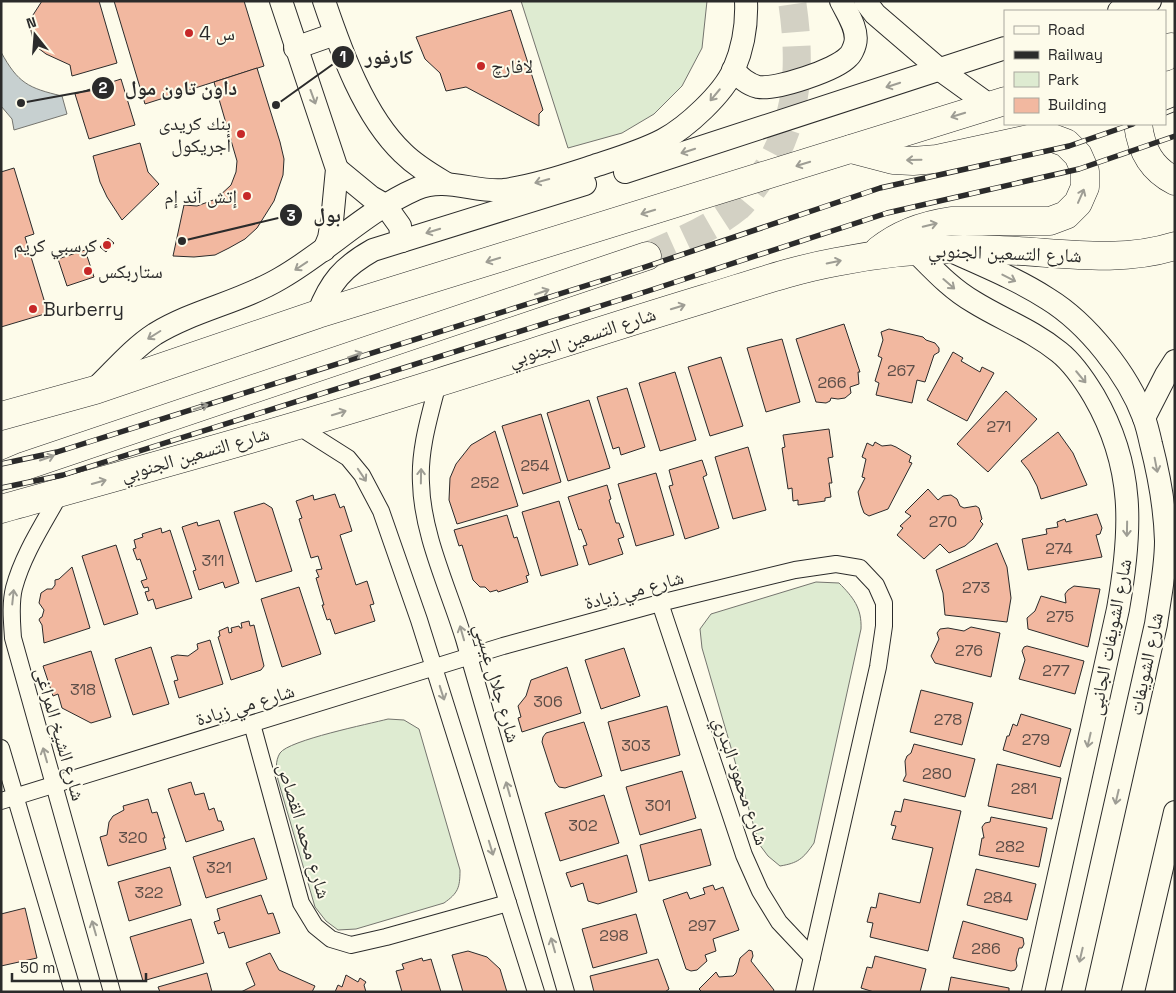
<svg xmlns="http://www.w3.org/2000/svg" width="1176" height="993" viewBox="0 0 1176 993" font-family="'Space Grotesk','Noto Naskh Arabic',sans-serif">
<rect width="100%" height="100%" fill="#fdfbea"/>
<g fill="#deebd1" stroke="#74746e">
<polygon points="521,1 707,1 702,48 682,86 654,114 622,133 568,148"/>
<path d="M816,582L839,583C853,597 862,608 861,629L814,843C803,859 798,863 780,866L768,856L759,844L702,648L700,629L711,614Z"/>
<path d="M388,719L404,720L419,729L460,870C460,888 458,893 444,903L356,929L338,930L326,921L315,907L278,780C276,771 275,761 280,753C289,740 369,724 388,719Z"/>
</g>
<path fill="#c7d0d0" stroke="#74746e" d="M1,52C18,83 28,88 62,96L67,114L14,130L12,119L1,106Z"/>
<g fill="#f2b8a0" stroke="#2b2b2b">
<polygon points="42,1 99,1 117,63 72,76 70,65 46,54 38,48 33,40 30,26 33,15"/>
<polygon points="114,1 244,1 264,66 145,104"/>
<polygon points="511,10 543,110 539,114 539,126 466,87 446,91 440,73 425,59 416,37"/>
<polygon points="257,68 280,142 284,159 283,175 274,201 257,228 245,239 229,248 215,255 194,257 173,256 184,205 197,206 216,199 231,185 236,172 237,161 214,82"/>
<polygon points="121,79 135,125 89,139 75,94"/>
<polygon points="140,143 148,172 159,184 122,220 107,197 100,182 93,156"/>
<polygon points="14,168 34,234 25,237 48,313 1,327 1,172"/>
<polygon points="108,238 114,243 106,252 100,247"/>
<polygon points="85,250 94,277 67,286 58,259"/>
<polygon points="844,324 860,372 858,372 859,384 850,387 851,393 845,398 838,399 831,398 830,401 826,403 816,402 796,339"/>
<polygon points="889,329 923,337 926,340 935,343 939,348 939,352 934,355 925,382 917,380 912,403 876,395 879,383 875,381 882,358 878,356 883,340 881,332"/>
<polygon points="782,339 800,402 766,412 747,348"/>
<polygon points="953,352 963,358 961,361 980,372 982,367 994,373 967,421 927,400"/>
<polygon points="721,357 743,426 710,436 688,367"/>
<polygon points="675,372 696,440 660,451 639,383"/>
<polygon points="627,388 645,447 621,455 619,447 613,449 597,397"/>
<polygon points="1006,391 1037,419 988,472 957,444"/>
<polygon points="589,400 610,468 568,481 547,413"/>
<polygon points="541,414 561,482 523,494 502,426"/>
<polygon points="829,429 833,457 828,458 832,483 829,483 831,497 825,498 825,501 798,505 798,500 793,501 792,488 788,489 782,448 785,447 783,435"/>
<polygon points="495,431 518,506 457,524 449,500 450,478 456,464 471,445"/>
<polygon points="1058,432 1073,453 1087,485 1041,499 1037,486 1029,471 1021,461"/>
<polygon points="875,442 882,446 891,445 896,447 911,456 909,462 912,463 888,509 869,516 864,513 861,505 858,492 865,478 862,477 866,459 862,457 867,443 873,446"/>
<polygon points="748,447 766,510 733,519 715,457"/>
<polygon points="702,460 707,475 703,477 719,528 685,539 669,486 673,485 669,470"/>
<polygon points="656,473 674,535 636,546 618,484"/>
<polygon points="607,485 611,499 609,500 616,523 619,523 624,537 618,539 623,554 589,565 583,546 587,545 581,529 579,530 568,497"/>
<polygon points="928,489 938,500 943,496 951,495 957,499 960,506 964,508 976,506 979,508 982,519 980,521 983,524 973,539 965,546 949,553 940,544 924,559 897,535 903,528 900,526 911,516 905,512"/>
<polygon points="335,494 340,508 344,506 352,531 340,535 356,585 367,581 374,604 370,605 375,621 335,634 330,619 327,620 322,605 324,605 316,578 319,577 316,570 322,569 318,556 311,558 299,519 302,518 296,501 313,495 314,500"/>
<polygon points="559,501 578,565 541,576 522,512"/>
<polygon points="264,503 272,508 292,571 256,582 234,512"/>
<polygon points="1097,514 1102,528 1100,534 1096,535 1102,557 1028,570 1022,539 1047,534 1046,529 1058,527 1057,522 1065,519 1066,522"/>
<polygon points="507,515 514,538 517,537 529,575 526,576 528,582 498,592 497,590 490,592 485,587 480,587 473,580 462,545 459,546 454,530"/>
<polygon points="219,520 239,583 225,588 223,582 199,590 193,571 196,570 182,527 197,522 198,526"/>
<polygon points="161,528 162,533 170,530 192,598 156,609 153,599 148,601 145,592 149,591 148,587 144,588 141,581 147,579 140,559 137,560 133,549 136,548 134,540 143,537 142,534"/>
<polygon points="997,543 1007,567 1011,598 1007,622 945,615 943,593 936,570"/>
<polygon points="116,545 138,614 104,625 82,556"/>
<polygon points="72,567 90,628 44,643 42,625 39,620 40,618 42,617 44,610 39,603 41,593 47,589 52,589 55,585 55,580 59,579"/>
<polygon points="1074,586 1100,589 1088,647 1028,629 1027,618 1035,611 1041,596 1066,603 1065,594 1068,590"/>
<polygon points="299,587 321,654 282,667 261,599"/>
<polygon points="249,621 250,626 254,625 264,666 261,670 231,680 218,637 220,636 219,631 228,627 229,633 232,632 231,628 239,626 240,628 242,628 241,623"/>
<polygon points="971,627 1000,633 991,677 935,663 931,656 939,639 937,633 940,629 948,628 964,631"/>
<polygon points="210,640 223,684 179,698 174,681 178,680 171,657 177,655 188,656 198,649 197,644"/>
<polygon points="1027,646 1084,661 1075,694 1019,679 1025,660 1022,651 1024,647"/>
<polygon points="151,647 169,704 133,715 115,659"/>
<polygon points="624,648 640,696 601,709 585,660"/>
<polygon points="91,651 111,717 91,723 62,708 58,694 53,696 43,666"/>
<polygon points="567,667 581,713 522,732 518,718 521,717 518,706 526,696 531,680"/>
<polygon points="921,690 973,703 962,745 910,732"/>
<polygon points="667,706 680,755 621,771 608,722"/>
<polygon points="1021,714 1071,729 1060,767 1003,750 1007,736 1009,736 1013,724 1017,726"/>
<polygon points="584,722 602,776 565,788 559,787 555,782 542,742 543,737 546,733"/>
<polygon points="914,744 975,759 965,797 903,781 906,775 905,761 907,756 911,753"/>
<polygon points="997,764 1061,778 1052,819 988,806"/>
<polygon points="682,771 696,818 640,835 626,787"/>
<polygon points="191,782 195,795 204,793 209,810 214,808 218,821 221,821 224,830 186,842 168,789"/>
<polygon points="604,795 619,843 560,861 545,813"/>
<polygon points="148,799 152,813 157,812 165,838 163,838 166,849 108,866 100,837 107,835 109,822 113,816 124,810 123,806"/>
<polygon points="904,799 961,811 928,951 870,937 873,923 867,922 871,907 876,908 879,893 920,903 933,848 892,839 896,826 891,825 895,811 901,812"/>
<polygon points="991,817 1047,828 1039,867 979,855 982,838 984,838 982,827 985,823 990,822"/>
<polygon points="701,829 711,865 649,881 640,845"/>
<polygon points="254,838 267,879 206,898 193,857"/>
<polygon points="627,855 637,892 598,904 588,901 583,883 571,887 566,873"/>
<polygon points="170,867 181,905 129,921 118,882"/>
<polygon points="976,869 1036,884 1027,920 967,905"/>
<polygon points="713,885 715,890 723,887 739,930 713,939 716,951 705,955 707,961 697,970 691,971 686,969 663,900 687,892 690,899 705,894 703,888"/>
<polygon points="261,895 268,914 273,913 280,933 229,948 224,932 218,934 214,922 220,920 217,909"/>
<polygon points="25,908 37,958 1,966 1,914"/>
<polygon points="636,914 647,953 593,968 582,929"/>
<polygon points="191,919 204,963 143,981 130,937"/>
<polygon points="963,921 1023,938 1024,944 1022,948 1019,948 1016,960 1017,966 1015,970 1011,971 953,958"/>
<polygon points="749,950 752,951 753,956 751,961 774,990 773,992 702,992 699,989 716,972 719,977 733,976 736,973 740,958"/>
<polygon points="468,951 487,957 500,969 507,992 463,992 452,955"/>
<polygon points="270,953 279,970 315,986 312,992 241,992 255,985 246,963"/>
<polygon points="875,956 926,969 920,992 874,992 861,988 867,967 872,968"/>
<polygon points="422,958 423,961 431,959 441,992 402,992 396,971 404,969 402,964"/>
<polygon points="658,959 669,989 665,992 594,992 590,976"/>
<polygon points="207,973 212,992 160,992 158,987"/>
<polygon points="346,975 358,982 360,978 366,982 364,985 366,992 335,992 338,985 342,987"/>
<polygon points="951,977 1009,988 1009,992 948,992"/>
</g>
<g fill="none" stroke-linecap="round" stroke-linejoin="round">
<path stroke="#d3d1c4" stroke-width="28" stroke-dasharray="28 14" stroke-linecap="butt" d="M647,256C678,242 711,229 738,207C745,201 751,191 757,183C799,129 802,67 792,1"/>
<defs>
<g id="street">
<path d="M438,383C430,415 419,449 421,483C422,534 449,590 464,639C498,757 532,874 566,992"/>
<polyline points="296,425 348,458 362,475 381,511 419,620 536,992"/>
<path d="M61,492C44,523 23,554 14,588C10,604 12,622 13,638L112,992"/>
<polyline points="660,603 744,855 760,891 779,922 812,957"/>
<polyline points="252,724 301,903 315,926 331,939 351,945 386,937 508,903"/>
<polyline points="1,748 73,992"/>
<polyline points="1,801 503,646 660,603 795,570 836,564 860,568 876,585 884,603 884,626 878,667 804,992"/>
</g>
<g id="secondary">
<polyline points="281,1 337,169 332,221 329,238 324,250"/>
<path d="M324,1C341,51 364,116 403,153C416,166 432,175 447,184"/>
<polyline points="865,1 875,14 939,69 989,105"/>
<polyline points="1119,11 1150,1"/>
<polyline points="295,48 335,34"/>
<path d="M733,70C741,78 747,84 758,87C776,90 836,70 848,57C851,55 854,48 855,44C859,30 847,13 841,1"/>
<polyline points="337,169 371,197 385,205 400,226 402,241"/>
<polyline points="625,172 1005,48"/>
<path d="M914,250C933,269 951,289 974,302C1003,320 1032,330 1059,352C1073,363 1085,381 1094,396C1135,467 1132,530 1118,609L1033,992"/>
<path d="M949,250C982,265 1017,279 1048,299C1087,323 1128,374 1144,418C1147,426 1149,435 1151,444C1159,475 1165,508 1166,541C1166,568 1160,596 1156,624L1073,992"/>
<path d="M318,314C330,282 343,267 373,250L585,184"/>
<path d="M95,389C114,371 132,349 155,334C194,310 241,302 281,278C328,251 366,211 416,189C445,176 475,193 504,190C533,186 563,176 591,167C615,159 640,152 663,140C687,127 723,94 734,69C743,48 747,24 746,1"/>
<polyline points="1144,418 1166,375 1175,361"/>
<polyline points="1133,992 1175,812"/>
</g>
<g id="highway">
<polyline points="1165,57 1171,47"/>
<path d="M1138,124C1141,150 1151,169 1175,181"/>
<path d="M851,149L893,160L913,161L937,159L1033,138L1050,137L1066,143L1078,155L1085,171V187L1078,203L1066,215L1050,221H951C924,225 900,233 879,250"/>
<polyline points="1,416 95,390 318,314 1005,101"/>
<polyline points="1,476 25,466 647,256"/>
<path d="M1,509C148,468 295,428 440,382C529,354 618,325 707,298C750,285 792,270 836,262C890,251 945,247 999,250C1058,252 1118,264 1175,246"/>
</g>
</defs>
<use href="#street" stroke="#2b2b2b" stroke-width="18"/>
<use href="#secondary" stroke="#2b2b2b" stroke-width="24"/>
<use href="#highway" stroke="#2b2b2b" stroke-width="29"/>
<use href="#street" stroke="#fdfbea" stroke-width="16"/>
<use href="#secondary" stroke="#fdfbea" stroke-width="22"/>
<use href="#highway" stroke="#fdfbea" stroke-width="28"/>
<defs>
<g id="rail">
<polyline points="1165,113 1175,109"/>
<polyline points="1,464 57,452 642,268 880,188 1069,146 1133,124"/>
<polyline points="1,488 63,475 648,291 887,213 1079,169 1175,136"/>
</g>
</defs>
<use href="#rail" stroke="#2b2b2b" stroke-width="5.5"/>
<use href="#rail" stroke="#fdfbea" stroke-width="4" stroke-dasharray="11" stroke-linecap="butt"/>
</g>
<defs><path id="oneway-shaft" d="M-6 0H5M1.5-3L5.5 0L1.5 3" fill="none" stroke-width="1.6" stroke-linecap="round" stroke-linejoin="round" transform="scale(1.25)"/></defs>
<g stroke="#9e9d94">
<use href="#oneway-shaft" transform="translate(893 85) rotate(162)"/>
<use href="#oneway-shaft" transform="translate(715 95) rotate(130)"/>
<use href="#oneway-shaft" transform="translate(313 97) rotate(70)"/>
<use href="#oneway-shaft" transform="translate(958 115) rotate(163)"/>
<use href="#oneway-shaft" transform="translate(688 151) rotate(162)"/>
<use href="#oneway-shaft" transform="translate(914 160) rotate(179)"/>
<use href="#oneway-shaft" transform="translate(803 164) rotate(163)"/>
<use href="#oneway-shaft" transform="translate(542 181) rotate(165)"/>
<use href="#oneway-shaft" transform="translate(1081 196) rotate(-66)"/>
<use href="#oneway-shaft" transform="translate(648 212) rotate(163)"/>
<use href="#oneway-shaft" transform="translate(930 225) rotate(-14)"/>
<use href="#oneway-shaft" transform="translate(433 231) rotate(163)"/>
<use href="#oneway-shaft" transform="translate(493 260) rotate(163)"/>
<use href="#oneway-shaft" transform="translate(834 262) rotate(-12)"/>
<use href="#oneway-shaft" transform="translate(301 266) rotate(146)"/>
<use href="#oneway-shaft" transform="translate(1009 278) rotate(27)"/>
<use href="#oneway-shaft" transform="translate(949 284) rotate(41)"/>
<use href="#oneway-shaft" transform="translate(542 292) rotate(-19)"/>
<use href="#oneway-shaft" transform="translate(678 307) rotate(-17)"/>
<use href="#oneway-shaft" transform="translate(154 335) rotate(148)"/>
<use href="#oneway-shaft" transform="translate(355 355) rotate(-19)"/>
<use href="#oneway-shaft" transform="translate(1081 377) rotate(50)"/>
<use href="#oneway-shaft" transform="translate(201 407) rotate(-19)"/>
<use href="#oneway-shaft" transform="translate(339 413) rotate(-17)"/>
<use href="#oneway-shaft" transform="translate(47 458) rotate(-19)"/>
<use href="#oneway-shaft" transform="translate(1156 465) rotate(79)"/>
<use href="#oneway-shaft" transform="translate(362 475) rotate(56)"/>
<use href="#oneway-shaft" transform="translate(421 476) rotate(-89)"/>
<use href="#oneway-shaft" transform="translate(99 482) rotate(-16)"/>
<use href="#oneway-shaft" transform="translate(1127 529) rotate(91)"/>
<use href="#oneway-shaft" transform="translate(13 597) rotate(-84)"/>
<use href="#oneway-shaft" transform="translate(462 633) rotate(-106)"/>
<use href="#oneway-shaft" transform="translate(442 693) rotate(72)"/>
<use href="#oneway-shaft" transform="translate(1089 740) rotate(103)"/>
<use href="#oneway-shaft" transform="translate(45 755) rotate(-106)"/>
<use href="#oneway-shaft" transform="translate(508 789) rotate(-106)"/>
<use href="#oneway-shaft" transform="translate(1117 797) rotate(103)"/>
<use href="#oneway-shaft" transform="translate(491 848) rotate(73)"/>
<use href="#oneway-shaft" transform="translate(94 928) rotate(-106)"/>
<use href="#oneway-shaft" transform="translate(553 945) rotate(-106)"/>
<use href="#oneway-shaft" transform="translate(1081 955) rotate(103)"/>
</g>
<g fill="#c62828" stroke="#fdfbea" stroke-width="2">
<circle cx="189" cy="33" r="5"/>
<circle cx="481" cy="66" r="5"/>
<circle cx="241" cy="134" r="5"/>
<circle cx="247" cy="196" r="5"/>
<circle cx="107" cy="245" r="5"/>
<circle cx="88" cy="271" r="5"/>
<circle cx="33" cy="309" r="5"/>
</g>
<g text-anchor="middle" dominant-baseline="central" stroke-width="4" stroke-linejoin="round" paint-order="stroke">
<g font-size="16" fill="#5d4e48">
<text x="901" y="370">267</text>
<text x="832" y="382">266</text>
<text x="999" y="426">271</text>
<text x="535" y="465">254</text>
<text x="485" y="482">252</text>
<text x="943" y="521">270</text>
<text x="1059" y="548">274</text>
<text x="213" y="560">311</text>
<text x="976" y="587">273</text>
<text x="1060" y="616">275</text>
<text x="969" y="650">276</text>
<text x="1056" y="670">277</text>
<text x="83" y="689">318</text>
<text x="548" y="701">306</text>
<text x="948" y="719">278</text>
<text x="1036" y="739">279</text>
<text x="636" y="745">303</text>
<text x="937" y="773">280</text>
<text x="1024" y="788">281</text>
<text x="658" y="805">301</text>
<text x="583" y="825">302</text>
<text x="133" y="837">320</text>
<text x="1010" y="846">282</text>
<text x="219" y="867">321</text>
<text x="149" y="892">322</text>
<text x="998" y="897">284</text>
<text x="702" y="925">297</text>
<text x="614" y="935">298</text>
<text x="986" y="948">286</text>
</g>
<g font-size="19" fill="#2b2b2b" stroke="#fdfbea" text-anchor="start">
<text x="199" y="33">س 4</text>
<text x="491" y="66">لافارﭺ</text>
<text x="231" y="123" text-anchor="end">بنك كريدى<tspan x="231" dy="22">أجريكول</tspan></text>
<text x="237" y="196" text-anchor="end">إتش آند إم</text>
<text x="97" y="245" text-anchor="end">كرسبي كريم</text>
<text x="98" y="271">ستاربكس</text>
<text x="43" y="309">Burberry</text>
</g>
<g font-size="19" fill="#2b2b2b" stroke="#fdfbea">
<text transform="translate(1005 253) rotate(2)">شارع التسعين الجنوبي</text>
<text transform="translate(582 337) rotate(-18)">شارع التسعين الجنوبي</text>
<text transform="translate(195 454) rotate(-16)">شارع التسعين الجنوبي</text>
<text transform="translate(634 590) rotate(-15)">شارع مي زيادة</text>
<text transform="translate(1110 637) rotate(-79)">شارع الشويفات الجانبى</text>
<text transform="translate(1146 664) rotate(-78)">شارع الشويفات</text>
<text transform="translate(497 683) rotate(74)">شارع جلال عيسي</text>
<text transform="translate(245 705) rotate(-17)">شارع مي زيادة</text>
<text transform="translate(60 734) rotate(74)">شارع الشيخ المراغى</text>
<text transform="translate(741 781) rotate(71)">شارع محمود البدري</text>
<text transform="translate(304 831) rotate(73)">شارع محمد القصاص</text>
</g>
</g>
<path fill="none" stroke="#2b2b2b" stroke-width="2" d="M276 105L343 57M21 103L103 88M182 241L291 215"/>
<g fill="#2b2b2b" stroke="#fdfbea" stroke-width="2">
<circle cx="276" cy="105" r="5"/>
<circle cx="21" cy="103" r="5"/>
<circle cx="182" cy="241" r="5"/>
<circle cx="343" cy="57" r="12"/>
<circle cx="103" cy="88" r="12"/>
<circle cx="291" cy="215" r="12"/>
</g>
<g font-size="15" text-anchor="middle" font-weight="bold" fill="#fff">
<text x="343" y="62">1</text>
<text x="103" y="93">2</text>
<text x="291" y="221">3</text>
</g>
<g font-size="20" text-anchor="middle" font-weight="bold" fill="#2b2b2b" stroke="#fdfbea" stroke-width="4" stroke-linejoin="round" paint-order="stroke">
<text x="389" y="64">كارفور</text>
<text x="181" y="95">داون تاون مول</text>
<text x="327" y="222">بول</text>
</g>
<rect width="1176" height="993" fill="none" stroke="#2b2b2b" stroke-width="5"/>
<rect x="1004" y="10" width="162" height="115" fill="#fdfbea" stroke="#a9a89e"/>
<rect x="1014" y="26" width="25" height="8" fill="#fdfbea" stroke="#a9a89e"/>
<text x="1048" y="35" font-size="15" fill="#2b2b2b">Road</text>
<rect x="1014" y="51" width="25" height="8" fill="#2b2b2b" stroke="#a9a89e"/>
<text x="1048" y="60" font-size="15" fill="#2b2b2b">Railway</text>
<rect x="1014" y="72" width="25" height="15" fill="#deebd1" stroke="#a9a89e"/>
<text x="1048" y="85" font-size="15" fill="#2b2b2b">Park</text>
<rect x="1014" y="98" width="25" height="15" fill="#f2b8a0" stroke="#a9a89e"/>
<text x="1048" y="110" font-size="15" fill="#2b2b2b">Building</text>
<g transform="translate(35 35) rotate(343)" stroke="#fdfbea" stroke-width="4" paint-order="stroke">
<path d="M0-4L9 19L0 12L-9 19Z" fill="#2b2b2b"/>
<text y="-8" font-size="14" font-weight="bold" text-anchor="middle" fill="#2b2b2b">N</text>
</g>
<path d="M12 973v8h134v-8" fill="none" stroke="#2b2b2b" stroke-width="2.5"/>
<text x="20" y="973" font-size="15" fill="#2b2b2b" stroke="#fdfbea" stroke-width="4" paint-order="stroke">50 m</text>
</svg>
